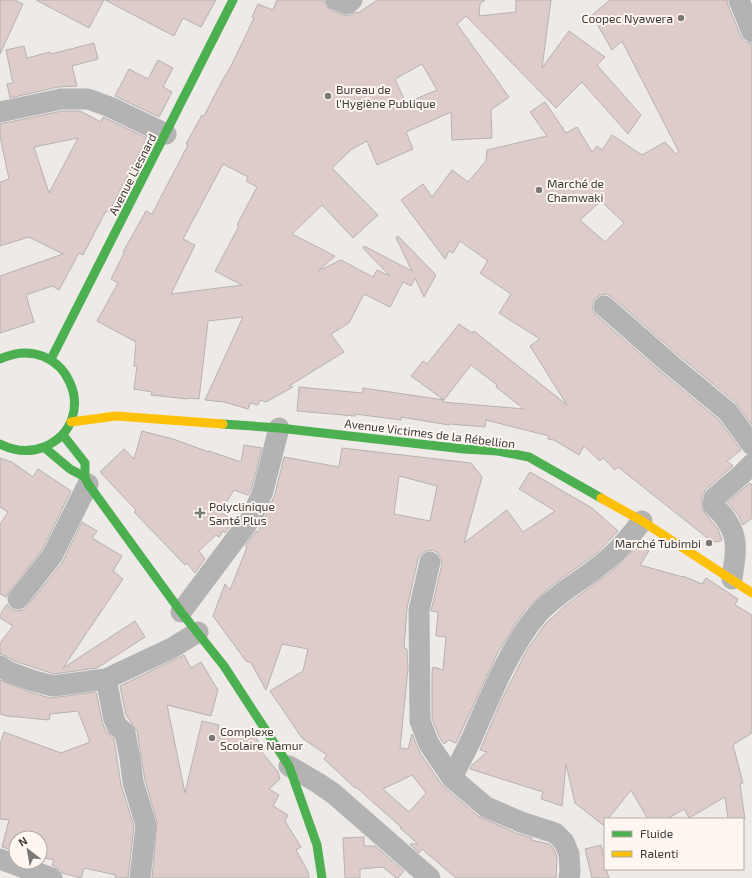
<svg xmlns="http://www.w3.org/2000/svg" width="752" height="878" viewBox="0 0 752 878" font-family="'Exo 2',sans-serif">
<rect width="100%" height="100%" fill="#edeae7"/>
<g fill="#deccca" stroke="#b5b2b0" fill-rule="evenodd">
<polygon points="0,0 15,0 23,4 0,54"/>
<polygon points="36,0 104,0 89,28"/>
<polygon points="105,0 216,0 201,27 183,18 174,36"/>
<path d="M277,0H324L327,7L332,11L349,16L356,12L358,13L377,0H485L480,4L479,16L516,12V0H551L542,68L569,31L605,57L597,65L641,115L628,134L582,82L556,108L466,16L457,24L509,97L491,110L492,138L452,140L451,112L406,132L413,149L377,165L367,141L352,149L332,168L378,215L353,238L322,205L292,234L335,256L318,271L341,260L373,277L377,270L390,276L363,248L364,246L412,271L396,238L398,236L436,275L424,297L415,278L411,286L403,282L390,307L364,294L349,323L331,334L344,352L289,386L293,387L266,402L260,400L258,405L250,403L248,409L224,402L205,400L243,317L208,321L199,399L188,398V399L151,395L152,392L134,389L137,366H134L136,342L97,321L118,283L111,279L124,253L123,252L146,211L152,214L188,145L186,144L202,115L204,116L222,81L231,66L254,18L252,17L258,4L273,10ZM422,64L437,90L406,103L395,79ZM223,164L248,177L246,181L257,187L237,225L239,226L215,271L242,285L171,294L195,245L183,239Z"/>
<path d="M610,0H727L728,5L741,37L745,42L752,44V425L736,403L677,354L612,297L606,294L600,295L595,298L592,304L593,310L596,315L661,372L719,420L741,450L727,461L733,466L706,489L702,496V509L718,529L722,540L721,541L715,542L710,540L618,467L615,470L603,458L600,461L584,446L579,455L554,440L548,439L549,436L486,420L485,427L450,424L449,425L401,417V420L355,414V416L297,411L299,387L362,393L363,388L444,400L443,402L524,409L496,387L497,385L471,365L444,400L411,376L423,361L427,364L459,324L472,333L474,331L567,405L530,346L540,339L499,313L511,294L480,273L488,261L460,241L453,253L449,251L445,259L401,200L423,184L432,197L452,170L468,182L486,161L487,150L547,136L530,112L545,102L566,133L577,127L592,152L597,146L602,150L612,135L642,155L665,142L676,154L679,152L622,41L612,50L592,15ZM601,201L624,223L605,242L580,220Z"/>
<polygon points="94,43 98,59 72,66 77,86 58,87 10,98 7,84 13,83 6,50 24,46 27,58 50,52 51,54"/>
<polygon points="158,60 173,68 163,87 172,92 159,117 115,96 129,69 148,79"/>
<path d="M62,111H80L101,122L103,117L147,138L109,212L106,211L83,255L79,253L59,290L52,286L26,295L34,322L0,333V276L63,254L29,237L0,246V182L9,179L0,136V124ZM78,138L49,193L34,147Z"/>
<polygon points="142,431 173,439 209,452 209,451 241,462 244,445 262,448 252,487 248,495 234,490 220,512 234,521 225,533 223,531 219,537 216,535 199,551 205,559 195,573 187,563 185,565 134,512 136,510 100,472 124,449 134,459"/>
<path d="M342,448L471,463L482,477L464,543L507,510L523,532L555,511L519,489L530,472L592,508L618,531L597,553L550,587L526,609L516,623L497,654L456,743L449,740L444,744L440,738L432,719V672L433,667L443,670L446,637L436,636L438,612L431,611L442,564L441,558L438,553L433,550L426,551L421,554L418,559L407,608L404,648L407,649L408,669L400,748L408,749L412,734L420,753L442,785L478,816L516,833L532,838L531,840L549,844L554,849L557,857L556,878H456L422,849L419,853L410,844H418L400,828H402L356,787L355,788L324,759L327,755L302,738L270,691L303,671L308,649L282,644L266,690L251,663L246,661L213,616L225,584L230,590L247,547L245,546L256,531L258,532L263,522L275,494L284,457L339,467ZM399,476L437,486L430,521L394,514ZM412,775L426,793L409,812L383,789Z"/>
<polygon points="0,458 12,462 33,477 38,469 71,491 42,550 9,592 6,597 0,594 0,524 8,512 0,507"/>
<polygon points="750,483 752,485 752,518 743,525 738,515 727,502"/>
<polygon points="82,522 97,531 92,538 122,556 113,571 123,579 63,668 135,621 145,637 97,668 54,674 14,661 6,656 0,654 0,643 13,626 0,618 0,615 7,604 11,609 17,611 23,610 27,606 62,563"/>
<polygon points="639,544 649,551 640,565 683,577 683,576 702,584 706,578 738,599 735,605 752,615 752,733 733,745 743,783 740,784 745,819 728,819 725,797 689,818 684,809 667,819 648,819 631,790 608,819 605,819 605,823 603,825 575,803 566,764 562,806 541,799 543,792 470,769 472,765 487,752 480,750 503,697 527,650 545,624 565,606 612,571"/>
<polygon points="184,655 191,668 201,662 218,690 211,716 167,705 185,793 202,721 219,725 218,730 252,738 254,735 263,749 261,751 278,772 280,779 269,789 279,795 273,806 288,815 285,821 301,847 296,850 308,872 309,878 152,878 157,822 145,780 137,731 126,715 120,686"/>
<polygon points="0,680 30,692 50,698 96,692 103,724 106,731 114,739 121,785 134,826 128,878 115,878 116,875 84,868 81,878 62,873 61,870 52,865 54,860 40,857 40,838 16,838 16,851 2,847 9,820 0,819 0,745 4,732 61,753 90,742 78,711 50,714 49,720 7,716 0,714"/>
<polygon points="364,837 364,846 375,846 404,871 398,878 396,878 383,867 360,869 360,878 345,878 343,838"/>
<polygon points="601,845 605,863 605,869 606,869 609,878 592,878 585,849"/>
</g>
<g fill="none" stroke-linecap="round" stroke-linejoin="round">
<g stroke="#b2b3b2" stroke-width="21">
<polyline points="336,0 347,4 352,0"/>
<polyline points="739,0 752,32"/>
<polyline points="0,112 61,99 88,99 110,107 166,134"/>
<polyline points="604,306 669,363 728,412 752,445"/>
<polyline points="430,562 419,610 420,721 429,744 452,778 486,807 521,822 555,833 564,842 569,854 570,871 569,878"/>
<path d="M732,579C737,545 740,530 713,505L714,498L741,475L752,464"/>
<polyline points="18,599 52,556 88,484"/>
<polyline points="181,612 252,517 263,491 279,428"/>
<polyline points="0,666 9,672 34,681 53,686 106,679 172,648 198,632"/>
<polyline points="106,679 114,719 117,726 125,733 130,758 133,782 146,825 140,878"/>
<polyline points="289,766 318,783 334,794 430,878"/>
<path d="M452,778C458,765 465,753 471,740C489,700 508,650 536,616C552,597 579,582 598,567C616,554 629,538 642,521"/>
<polyline points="0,859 52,878"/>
</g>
<g stroke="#4caf50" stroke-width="9">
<path d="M0,359C66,329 105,421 44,447C29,453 14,451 0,444"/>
<polyline points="51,359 233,0"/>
<polyline points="223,424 279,428 464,449 498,451 529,457 601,498"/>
<polyline points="63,435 85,463 85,477 88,484 181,612 224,666 289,766 317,845 322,878"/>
<polyline points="45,448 70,469 85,477"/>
</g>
<g stroke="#ffc107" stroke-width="9">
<polyline points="71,422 116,416 223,424"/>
<polyline points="601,498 642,521 752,593"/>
</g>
</g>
<g fill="#7b7875" stroke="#fef6f1" stroke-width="1.5">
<circle cx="681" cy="18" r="4"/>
<circle cx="328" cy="96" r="4"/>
<circle cx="539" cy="190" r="4"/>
<path d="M198 507h4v4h4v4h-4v4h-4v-4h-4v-4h4z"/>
<circle cx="709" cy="543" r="4"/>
<circle cx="212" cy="738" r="4"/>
</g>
<g text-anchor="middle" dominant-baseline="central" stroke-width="4" stroke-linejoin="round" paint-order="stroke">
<g font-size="12" fill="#3d3a38" stroke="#fef6f1" text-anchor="start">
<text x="673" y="18" text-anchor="end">Coopec Nyawera</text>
<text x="336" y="89">Bureau de<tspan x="336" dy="14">l'Hygiène Publique</tspan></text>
<text x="547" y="183">Marché de<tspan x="547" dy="14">Chamwaki</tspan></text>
<text x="209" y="506">Polyclinique<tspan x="209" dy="14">Santé Plus</tspan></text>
<text x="701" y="543" text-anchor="end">Marché Tubimbi</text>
<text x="220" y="731">Complexe<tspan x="220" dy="14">Scolaire Namur</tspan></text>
</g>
<g font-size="12" fill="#3d3a38" stroke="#fef6f1">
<text transform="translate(132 174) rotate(-63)">Avenue Liesnard</text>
<text transform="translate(430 433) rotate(7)">Avenue Victimes de la Rébellion</text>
</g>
</g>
<rect x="604" y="818" width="140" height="52" fill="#fef6f1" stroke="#b1aba7"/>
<rect x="612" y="831" width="20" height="6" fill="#4caf50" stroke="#b1aba7"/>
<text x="640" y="838" font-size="12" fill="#3d3a38">Fluide</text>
<rect x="612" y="851" width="20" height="6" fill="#ffc107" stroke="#b1aba7"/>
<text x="640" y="858" font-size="12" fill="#3d3a38">Ralenti</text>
<g transform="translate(28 850) rotate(329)"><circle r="19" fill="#fef6f1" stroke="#b1aba7"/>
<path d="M0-3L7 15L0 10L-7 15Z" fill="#7b7875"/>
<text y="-6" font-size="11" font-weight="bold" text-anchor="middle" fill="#3d3a38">N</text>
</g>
</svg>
